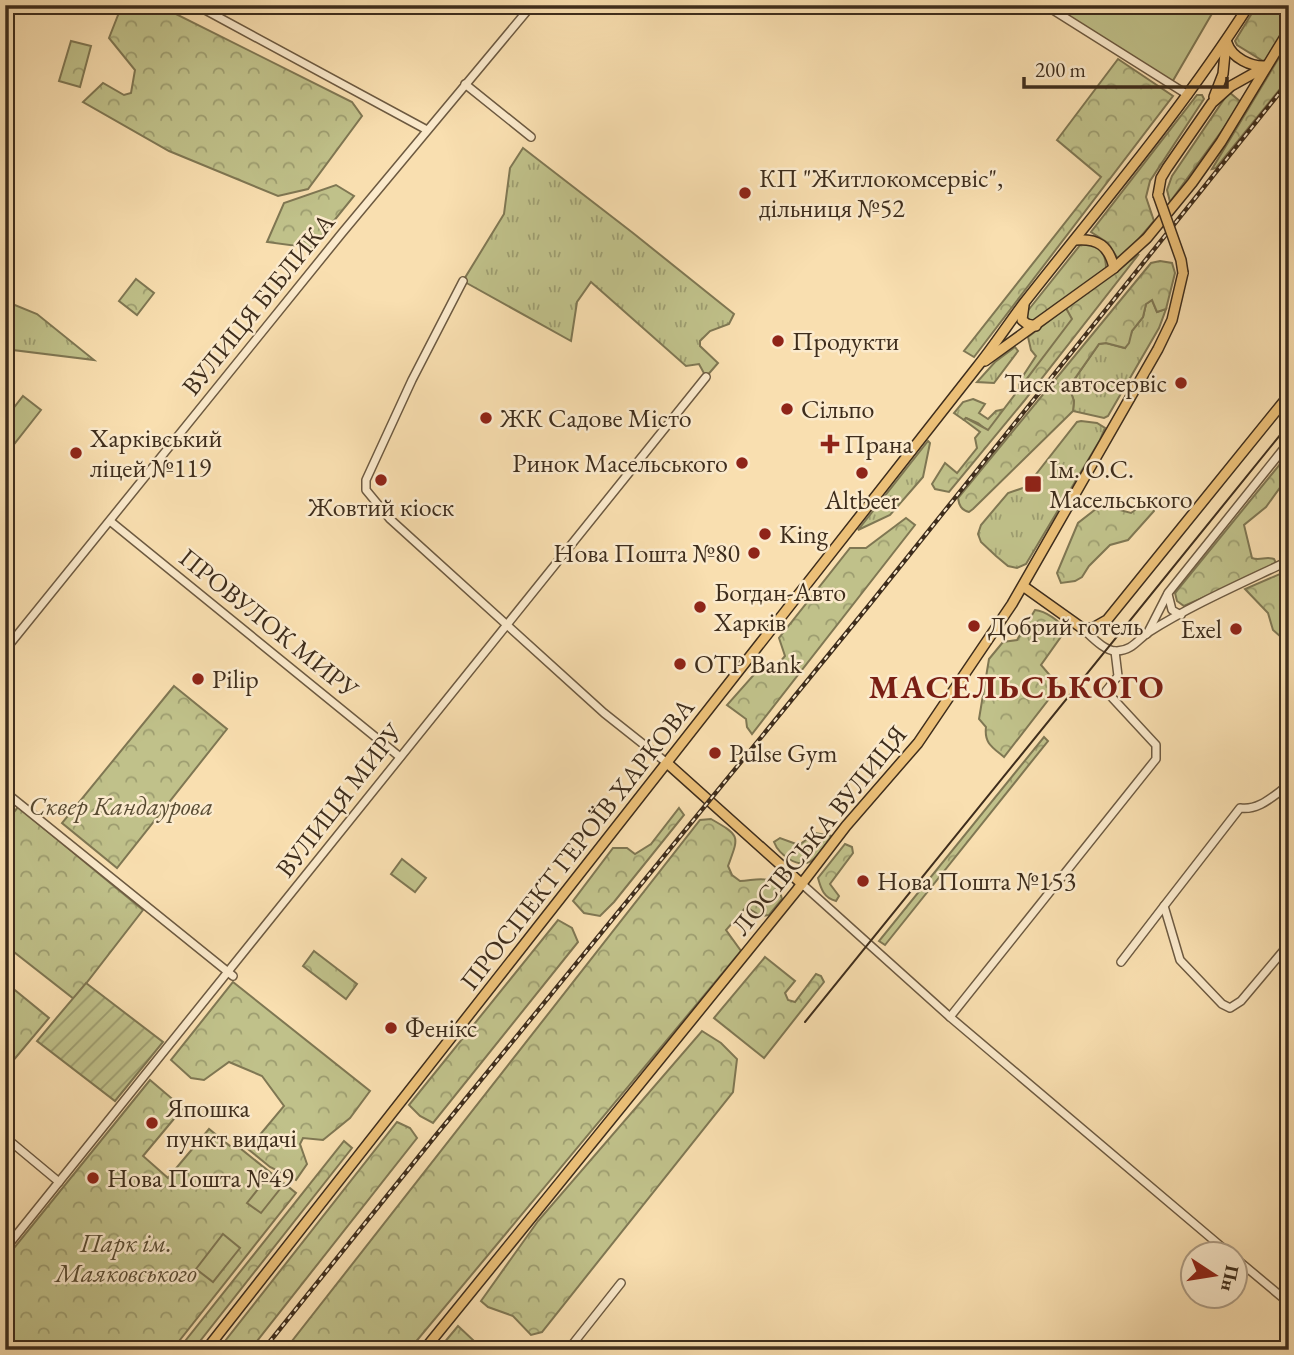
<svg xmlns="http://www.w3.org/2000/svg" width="1294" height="1355" viewBox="0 0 1294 1355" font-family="'EB Garamond',serif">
<defs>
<pattern id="grass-tufts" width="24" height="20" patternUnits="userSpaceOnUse" patternTransform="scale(1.75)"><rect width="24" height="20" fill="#c0c18a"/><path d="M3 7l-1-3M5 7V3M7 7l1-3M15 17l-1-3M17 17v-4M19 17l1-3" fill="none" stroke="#9d9d70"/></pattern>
<pattern id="forest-crowns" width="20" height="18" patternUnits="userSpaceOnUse" patternTransform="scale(1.75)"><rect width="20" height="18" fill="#c0c18a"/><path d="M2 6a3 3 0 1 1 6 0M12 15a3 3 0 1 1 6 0" fill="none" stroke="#9d9d70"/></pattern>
<pattern id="garden-furrows" width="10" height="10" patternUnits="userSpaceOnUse" patternTransform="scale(1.75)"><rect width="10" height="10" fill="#c0c18a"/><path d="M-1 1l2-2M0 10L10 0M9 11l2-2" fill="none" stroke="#9d9d70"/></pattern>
</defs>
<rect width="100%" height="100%" fill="#f9dfb0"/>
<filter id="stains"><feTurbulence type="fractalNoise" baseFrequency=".00286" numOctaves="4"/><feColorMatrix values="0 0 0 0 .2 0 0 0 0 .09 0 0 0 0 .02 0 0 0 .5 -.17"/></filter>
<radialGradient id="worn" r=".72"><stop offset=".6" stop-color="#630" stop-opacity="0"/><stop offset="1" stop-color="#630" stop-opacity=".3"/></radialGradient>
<g fill="url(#grass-tufts)" stroke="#7f7753" stroke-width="2">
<polygon points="523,148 633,233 734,314 729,324 710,331 700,341 700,346 718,363 706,377 699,364 686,366 591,282 577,302 571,341 463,281 504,214 510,168"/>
<polygon points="1152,300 1157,312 1166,309 1159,328 1108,416 1104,418 1073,411 1074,401 1069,387 1099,344 1106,343 1125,348 1132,331 1143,317 1146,304"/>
<polygon points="5,301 37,314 94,360 5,349"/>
<polygon points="1066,308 1073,319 1019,391 1019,382 1036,356 1031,350 1028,337"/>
<polygon points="1015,347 1018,351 994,383 977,382 995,362"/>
<polygon points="973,399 985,404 979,413 988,419 996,411 1005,409 988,431 978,423 966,418 964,420 954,413 963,402"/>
<polygon points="1081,421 1097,423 1105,428 1100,440 1026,564 1017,568 1008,566 996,556 981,542 978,534 981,525 1008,493 1026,487 1077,422"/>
<polygon points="928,441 930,443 923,477 890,515 858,530"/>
<path d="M815,833L832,836C819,852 812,873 789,859C782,854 777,850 774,842L780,838L799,845Z"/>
</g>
<g fill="url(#forest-crowns)" stroke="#7f7753" stroke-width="2">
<polygon points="122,5 158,5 352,102 362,116 308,189 278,196 169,151 83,102 103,83 124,95 131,93 135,70 109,38"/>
<polygon points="1257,5 1289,5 1289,23 1267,59 1263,61 1237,45 1235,41"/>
<polygon points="71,41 91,46 80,87 59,81"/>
<polygon points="1289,41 1289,78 1216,168 1212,169"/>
<polygon points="1118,59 1173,96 974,357 964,351 1101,177 1057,140"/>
<polygon points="1229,92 1242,103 1170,202 1167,190 1172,176"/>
<polygon points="1197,95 1202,95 1204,99 1150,181 1146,197 1154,221 1131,248 1118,259 1108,243 1091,232"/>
<polygon points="336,185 354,196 312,248 267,242 284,203"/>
<path d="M1086,243C1099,245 1106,254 1106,268L1034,322L1026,320V313L1081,244Z"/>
<polygon points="1139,254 1024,401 949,492 935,489 932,484 945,463 957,473 977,448 975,438 980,432 964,420 966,418 988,430 1072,319 1066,308"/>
<path d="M1160,261L1172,263L1175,273L1166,309L1157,312L1152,300L1146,304L1143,317L1132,331L1129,343L1125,348L1106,343L1099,344L1069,387L1074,401L1073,411L973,509L969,512C961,510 959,505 958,498L1151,263Z"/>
<polygon points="136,279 154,293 137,315 119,301"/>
<path d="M1289,453V475L1266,507L1244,525L1252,558C1260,561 1266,556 1274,559L1276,563L1273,567L1184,606L1177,601L1175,593Z"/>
<polygon points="1146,502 1152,505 1154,511 1128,540 1110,545 1089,566 1082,577 1075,581 1061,583 1057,573 1078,523 1101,505 1131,513"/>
<polygon points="906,518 915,525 752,734 747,727 746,719 727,705 758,670 771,673 785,656 779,638 850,548 866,548"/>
<polygon points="1287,571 1289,576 1289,644 1273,630 1268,613 1245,589"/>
<path d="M1035,610C1045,611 1061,621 1065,631L1041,665L1059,686L1004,757C992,747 984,743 986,727L979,719L989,659L1003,642L1017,640Z"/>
<polygon points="174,686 227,729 117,868 62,823"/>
<polygon points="1044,737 1048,741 885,945 879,941"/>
<polygon points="18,807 143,910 74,999 5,945 5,823"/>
<polygon points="679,808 684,815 614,902 600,916 584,913 573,901 613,848 627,848 635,854 651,844"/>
<path d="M711,819C741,836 739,836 728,866L732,875L740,881C760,880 776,872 782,899L769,915L761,916L746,907L726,930L741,951L409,1350H285L700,820Z"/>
<path d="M845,844L852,847L853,853L830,884L839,896L836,901C824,898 821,889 818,878Z"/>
<polygon points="558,920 572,928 578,942 433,1123 420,1116 409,1105"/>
<polygon points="314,951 357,984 346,999 303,966"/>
<polygon points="765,957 795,981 785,993 788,1000 795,1002 816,974 821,976 824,982 764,1058 714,1018"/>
<polygon points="5,982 49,1018 7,1068 5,1067"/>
<polygon points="233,982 370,1091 350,1118 323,1140 303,1138 300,1144 307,1164 296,1180 270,1167 248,1149 284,1106 262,1076 229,1062 204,1080 191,1078 171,1060"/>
<polygon points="702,1031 721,1043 737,1059 733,1092 542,1332 531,1335 513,1316 488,1307 481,1301 538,1221"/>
<polygon points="150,1080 183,1108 143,1156 168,1178 209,1129 230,1146 241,1149 296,1193 172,1350 5,1350 5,1259"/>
<polygon points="397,1122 410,1128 417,1138 250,1350 218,1350"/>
<polygon points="344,1141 352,1148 193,1350 178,1350"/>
<polygon points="458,1326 474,1341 488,1350 438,1350"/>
</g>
<polygon fill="url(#garden-furrows)" stroke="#7f7753" stroke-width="2" points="86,983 163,1042 115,1101 37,1041"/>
<g fill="#c0c18a" stroke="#7f7753" stroke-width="2">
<polygon points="1046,5 1217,5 1171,84"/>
<polygon points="23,396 41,410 15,443 5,435 5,419"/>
<polygon points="402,859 426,878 415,892 391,874"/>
<polygon points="266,1179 280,1189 261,1213 247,1203"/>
<polygon points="223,1234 240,1248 213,1282 196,1269"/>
</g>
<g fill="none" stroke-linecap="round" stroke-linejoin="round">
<defs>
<g id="minor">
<polyline points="196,5 427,130"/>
<polyline points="1045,5 1188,95"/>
<polyline points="218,16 223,5"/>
<polyline points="465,84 531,137"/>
<polyline points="463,281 412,380 366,480 366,490 390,519 604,713 667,763"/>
<polyline points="110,521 400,757"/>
<polyline points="1168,594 1172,610 1181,615"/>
<path d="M1082,628C1091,636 1105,652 1117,651C1133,650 1137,640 1149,632C1190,606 1240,584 1284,563L1289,566"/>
<polyline points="1147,634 1168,593 1289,442"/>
<polyline points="5,650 342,233 532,5"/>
<path d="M1289,785C1274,795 1259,811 1240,808L1164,906L1180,960L1222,1004L1230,1008L1241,1001L1289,944"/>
<polyline points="5,792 233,976"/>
<polyline points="802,884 950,1017 1230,1254"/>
<polyline points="1121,962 1164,906"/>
<polyline points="950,1017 1156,759 1156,745 1106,691 1118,676 1115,651"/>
<polyline points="5,1137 59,1182"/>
<polyline points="5,1249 706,377"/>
<polyline points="1234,1257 1289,1303"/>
<polyline points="568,1350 621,1283"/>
</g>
<g id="major">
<path d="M1227,43C1232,58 1251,67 1266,66"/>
<polyline points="1214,97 1223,74 1226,43"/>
<polyline points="1158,195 1161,178 1167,168 1212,103 1231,86 1265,67"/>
<path d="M1075,240C1098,238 1109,246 1114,268"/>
<polyline points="1024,305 1022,320 1027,324 1036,326"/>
<polyline points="985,361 1114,268 1147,238 1192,183 1221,142 1289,30"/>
<polyline points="1023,586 1082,628 1093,628 1107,620 1289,395"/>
<polyline points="667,763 802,884"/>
<path d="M206,1350L977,367C994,346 1008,324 1024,303C1101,205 1182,110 1249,5"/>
<polyline points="424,1350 797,890 846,826 918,743 1012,604 1158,349 1172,320 1183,273"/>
</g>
</defs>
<use href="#minor" stroke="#6d5a41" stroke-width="10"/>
<use href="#major" stroke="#3e2d1c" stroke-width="12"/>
<use href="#minor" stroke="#fbeacc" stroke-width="7"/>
<use href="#major" stroke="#ecc078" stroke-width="9"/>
<polyline stroke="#3e2d1c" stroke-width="2" points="805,1022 1289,424"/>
<defs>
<polyline id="rail" points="263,1350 432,1140 870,604 1289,81"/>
</defs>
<use href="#rail" stroke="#3e2d1c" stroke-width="4.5"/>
<use href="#rail" stroke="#fbeacc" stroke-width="2" stroke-dasharray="5" stroke-linecap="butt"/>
<defs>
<polyline id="major-bridge" points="1158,195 1181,260 1183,273"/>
</defs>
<use href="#major-bridge" stroke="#3e2d1c" stroke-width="12" stroke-linecap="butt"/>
<use href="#major-bridge" stroke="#ecc078" stroke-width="9"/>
</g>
<g fill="#8f2418" stroke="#fbeacc" stroke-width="2.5">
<circle cx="745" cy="193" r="7"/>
<circle cx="778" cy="341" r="7"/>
<circle cx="1181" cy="383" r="7"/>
<circle cx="787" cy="409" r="7"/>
<circle cx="486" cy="418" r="7"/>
<path d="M826.5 433.5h7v7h7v7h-7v7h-7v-7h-7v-7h7z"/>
<circle cx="76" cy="453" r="7"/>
<circle cx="742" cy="463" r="7"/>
<circle cx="862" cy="473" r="7"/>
<circle cx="381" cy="480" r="7"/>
<rect x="1024" y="475" width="18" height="18" rx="3.5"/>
<circle cx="765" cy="534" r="7"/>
<circle cx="754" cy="553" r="7"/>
<circle cx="700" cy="607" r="7"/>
<circle cx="974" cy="626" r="7"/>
<circle cx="1236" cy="629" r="7"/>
<circle cx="680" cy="664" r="7"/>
<circle cx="198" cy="679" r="7"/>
<circle cx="715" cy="753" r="7"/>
<circle cx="863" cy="881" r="7"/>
<circle cx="391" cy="1028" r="7"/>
<circle cx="152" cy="1123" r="7"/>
<circle cx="93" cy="1178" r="7"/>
</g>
<g text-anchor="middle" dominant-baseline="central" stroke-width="5" stroke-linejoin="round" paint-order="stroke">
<g font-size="26" fill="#3e2d1c" stroke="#fbeacc" text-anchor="start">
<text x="759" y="178">КП "Житлокомсервіс",<tspan x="759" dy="30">дільниця №52</tspan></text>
<text x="792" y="341">Продукти</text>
<text x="1167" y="383" text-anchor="end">Тиск автосервіс</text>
<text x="801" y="409">Сільпо</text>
<text x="500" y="418">ЖК Садове Місто</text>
<text x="90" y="438">Харківський<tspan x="90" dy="30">ліцей №119</tspan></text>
<text x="844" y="444">Прана</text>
<text x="728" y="463" text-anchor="end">Ринок Масельського</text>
<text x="1049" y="469">Ім. О.С.<tspan x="1049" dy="30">Масельського</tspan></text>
<text x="862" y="500" text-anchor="middle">Altbeer</text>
<text x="381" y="507" text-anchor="middle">Жовтий кіоск</text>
<text x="779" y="534">King</text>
<text x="740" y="553" text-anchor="end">Нова Пошта №80</text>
<text x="714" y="592">Богдан-Авто<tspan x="714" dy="30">Харків</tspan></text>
<text x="988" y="626">Добрий готель</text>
<text x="1222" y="629" text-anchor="end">Exel</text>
<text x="694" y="664">OTP Bank</text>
<text x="212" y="679">Pilip</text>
<text x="729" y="753">Pulse Gym</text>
<text x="877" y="881">Нова Пошта №153</text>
<text x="405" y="1028">Фенікс</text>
<text x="166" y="1108">Япошка<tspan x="166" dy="30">пункт видачі</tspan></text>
<text x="107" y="1178">Нова Пошта №49</text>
</g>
<g font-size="26" fill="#3e2d1c" stroke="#fbeacc">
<text transform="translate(258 304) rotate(-51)">ВУЛИЦЯ БІБЛИКА</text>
<text transform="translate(269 623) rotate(39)">ПРОВУЛОК МИРУ</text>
<text transform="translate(339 800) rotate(-52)">ВУЛИЦЯ МИРУ</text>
<text transform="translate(819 830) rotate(-51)">ЛОСІВСЬКА ВУЛИЦЯ</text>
<text transform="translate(577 844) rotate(-52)">ПРОСПЕКТ ГЕРОЇВ ХАРКОВА</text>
</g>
<g font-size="26" font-style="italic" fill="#584b32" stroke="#fbeacc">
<text x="121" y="806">Сквер Кандаурова</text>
<text x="126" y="1243">Парк ім.<tspan x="126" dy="30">Маяковського</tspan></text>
</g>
<g font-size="33" font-weight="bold" letter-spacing="2" fill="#7a1f14" stroke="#fbeacc">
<text x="1017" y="686">МАСЕЛЬСЬКОГО</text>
</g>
</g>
<rect width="1294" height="1355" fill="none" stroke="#f9dfb0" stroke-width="28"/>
<rect x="7" y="7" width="1280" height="1341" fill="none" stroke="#3e2d1c" stroke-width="3.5"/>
<rect x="14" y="14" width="1266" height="1327" fill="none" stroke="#3e2d1c" stroke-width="2"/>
<g transform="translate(1214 1275) rotate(102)"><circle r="33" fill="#fbeacc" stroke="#af9e86" stroke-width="2"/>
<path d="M0-5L12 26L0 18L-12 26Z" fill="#8f2418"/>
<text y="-10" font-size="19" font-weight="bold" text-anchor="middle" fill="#3e2d1c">Пн</text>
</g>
<path d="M1024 77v10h203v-10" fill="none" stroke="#3e2d1c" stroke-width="3.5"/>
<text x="1035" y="77" font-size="21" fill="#3e2d1c" stroke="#fbeacc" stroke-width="5" paint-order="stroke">200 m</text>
<rect width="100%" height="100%" filter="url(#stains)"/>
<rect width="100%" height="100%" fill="url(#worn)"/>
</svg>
